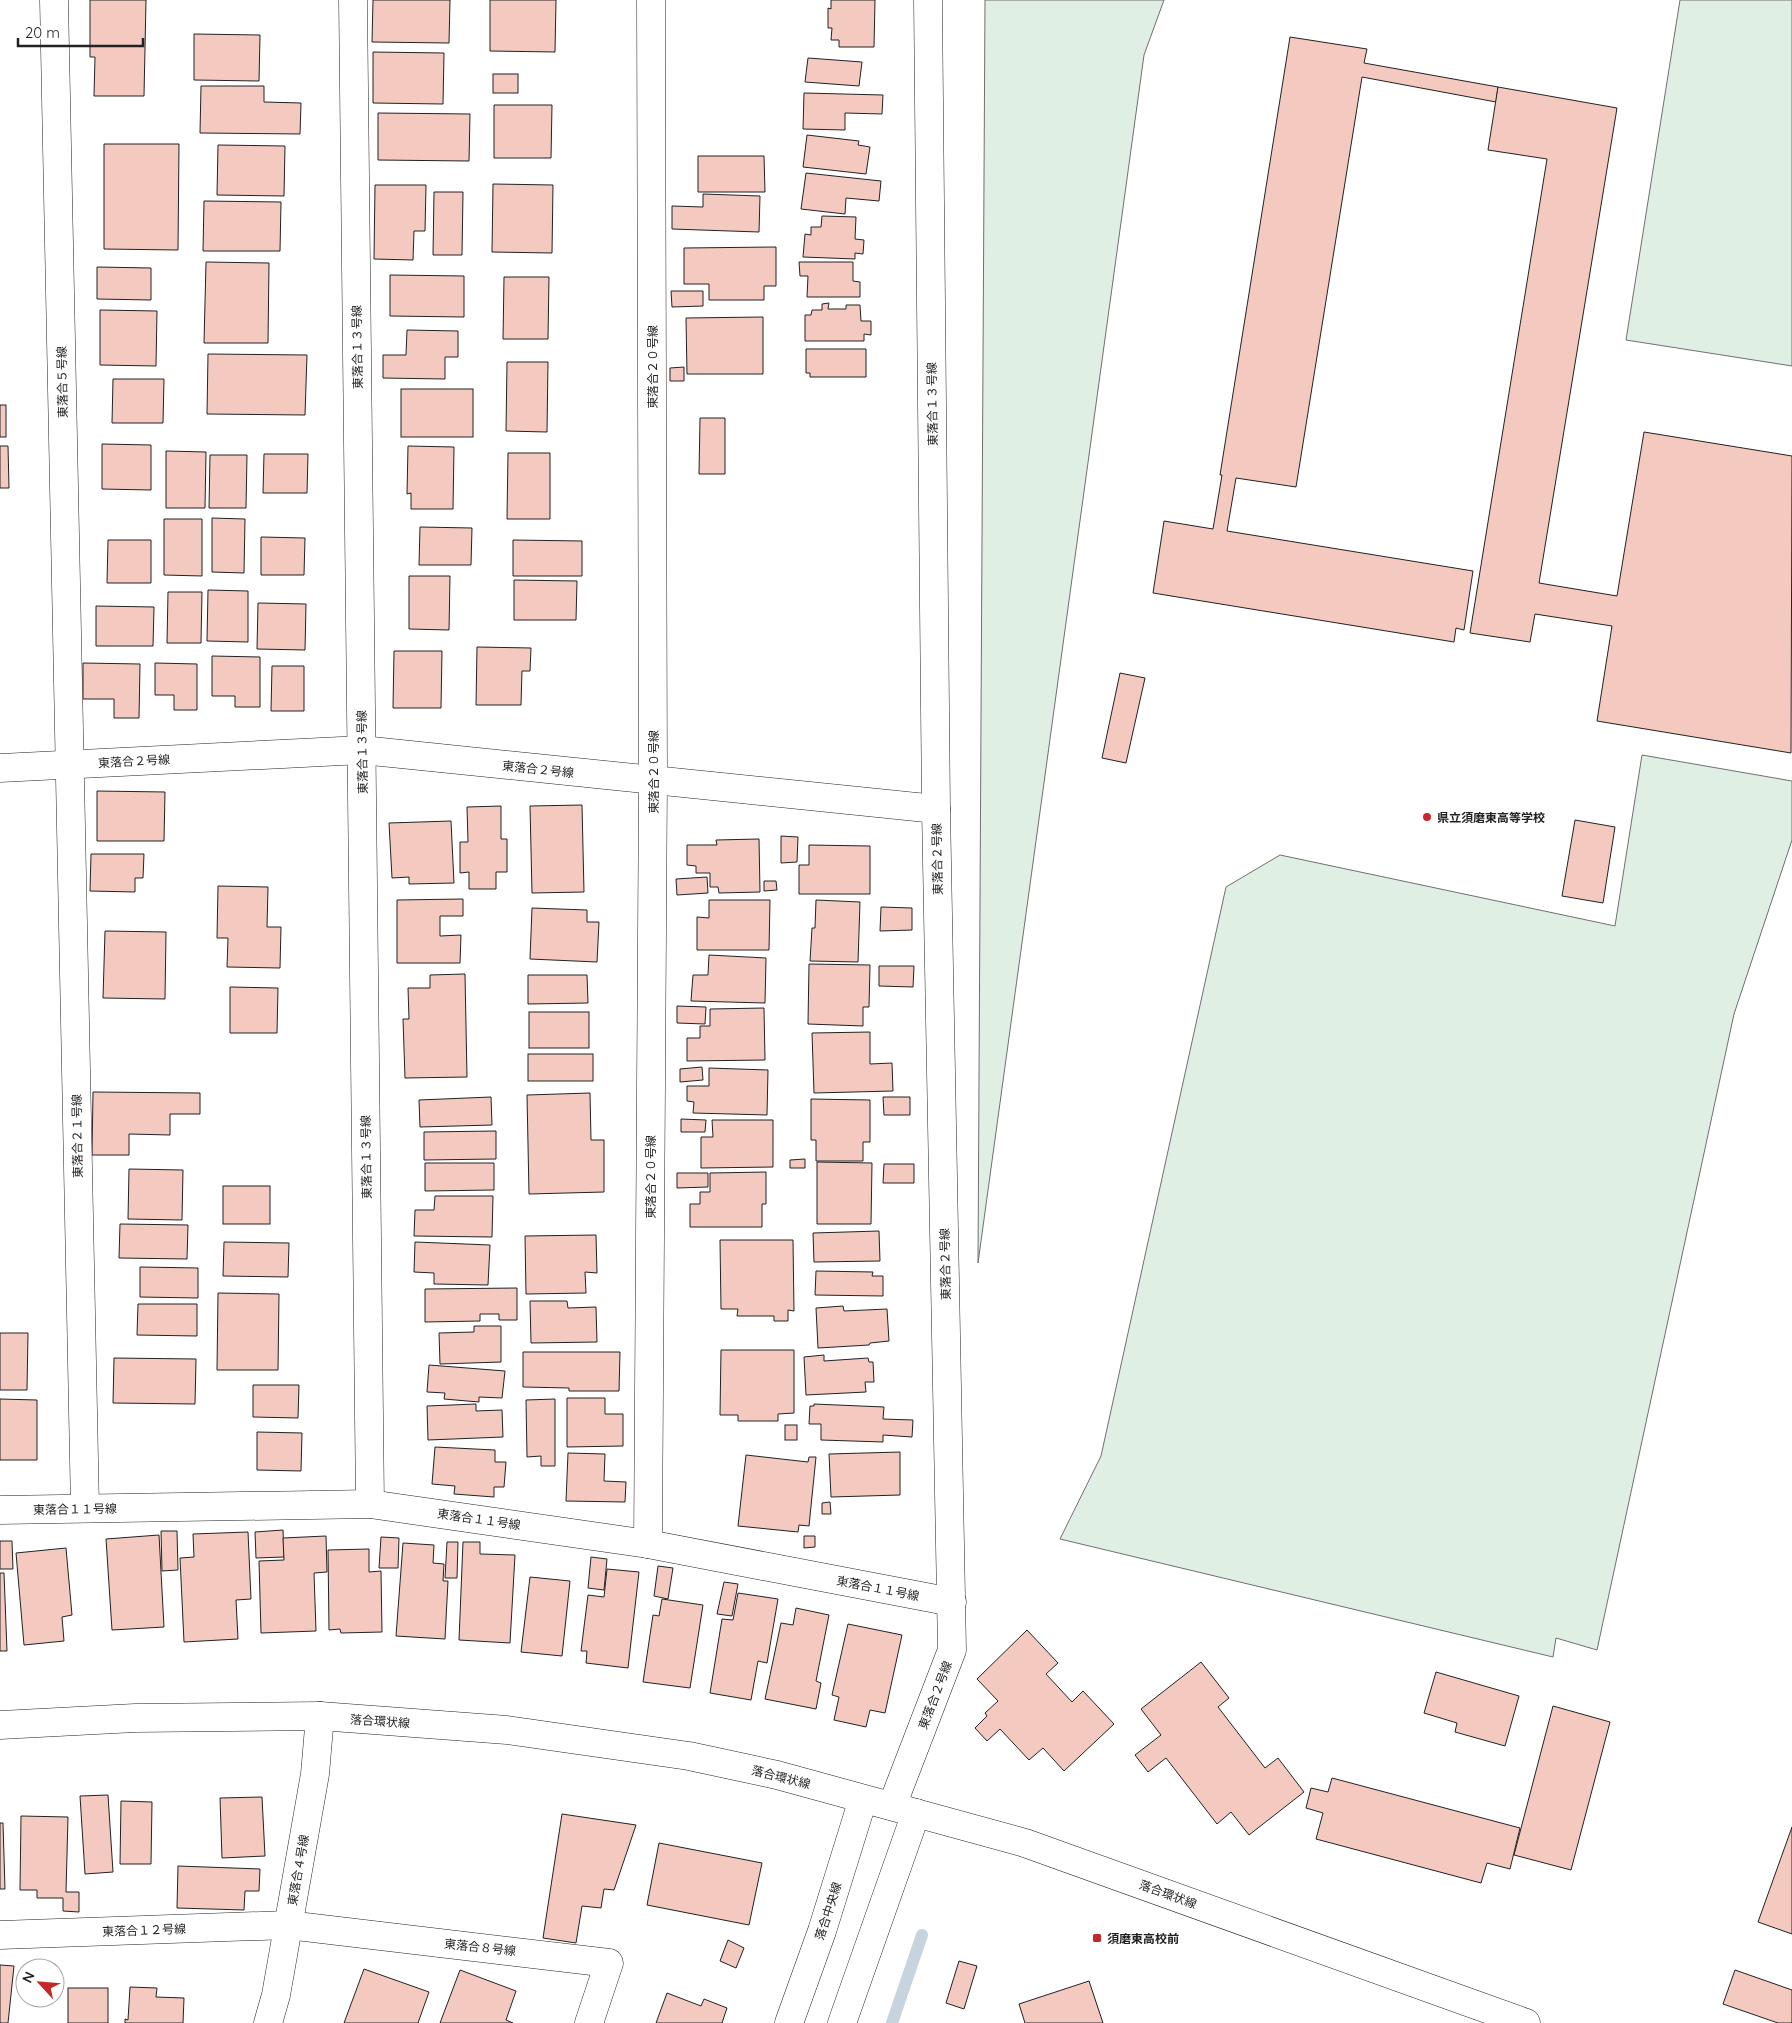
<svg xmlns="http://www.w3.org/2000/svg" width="1792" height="2023" viewBox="0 0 1792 2023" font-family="Quicksand,'Noto Sans JP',sans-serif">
<rect width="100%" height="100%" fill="#fff"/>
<g fill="#e0efe3" stroke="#6f6f6f">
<polygon points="985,0 1164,0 1144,55 978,1263"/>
<polygon points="1680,0 1792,0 1792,366 1626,340"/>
<polygon points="1642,755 1792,781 1792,840 1734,1014 1597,1650 1556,1638 1553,1657 1060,1539 1101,1456 1226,887 1280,855 1615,926"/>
</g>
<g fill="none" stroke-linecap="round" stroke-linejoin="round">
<polyline stroke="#c7d3dd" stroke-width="12" points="892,2023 922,1935"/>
</g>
<g fill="#f3c9c0" stroke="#222">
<polygon points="90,0 146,0 144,96 94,96 95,57 90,57"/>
<polygon points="373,0 450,0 449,43 372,42"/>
<polygon points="490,0 556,0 555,52 490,51"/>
<polygon points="831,0 875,0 874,47 839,47 839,40 831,40 832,28 828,28 828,8 831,9"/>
<polygon points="194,34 260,35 259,81 194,80"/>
<polygon points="1290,37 1367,49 1364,63 1498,87 1496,102 1362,77 1296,487 1236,478 1227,531 1473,571 1464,630 1456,628 1454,642 1153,593 1164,521 1213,529 1222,475 1220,475"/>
<polygon points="373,52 444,53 443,104 373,103"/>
<polygon points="808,58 862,62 859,86 805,82"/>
<rect x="493" y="74" width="25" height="19"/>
<polygon points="201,86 264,86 264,102 301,103 300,134 200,133"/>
<polygon points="1498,87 1617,108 1539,583 1617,596 1644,432 1792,456 1791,753 1597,721 1612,626 1535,614 1530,642 1470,633 1547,159 1488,150"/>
<polygon points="804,93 883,95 882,114 845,113 845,130 803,129"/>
<polygon points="494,105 552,105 551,158 494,158"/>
<polygon points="378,113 470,114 469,161 378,160"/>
<polygon points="807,135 859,141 858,145 870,147 866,174 803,167"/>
<polygon points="104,144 179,144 178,250 104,249"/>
<polygon points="218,145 285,146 284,196 217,195"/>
<polygon points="698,156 764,156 765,192 698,192"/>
<polygon points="806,173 881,181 879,201 846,198 845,214 801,209"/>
<polygon points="493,184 553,185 552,253 492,252"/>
<polygon points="375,185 426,185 425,231 414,231 413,260 374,259"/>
<polygon points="434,192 463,192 462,255 433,255"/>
<polygon points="703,194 760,196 759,232 672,229 672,206 703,207"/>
<polygon points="204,201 281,202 280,251 203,251"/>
<polygon points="822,216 856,217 855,239 864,240 863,254 855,253 855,259 803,257 805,234 811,235 811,227 821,227"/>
<polygon points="776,247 776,286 764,286 764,300 709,300 709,284 684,284 684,248"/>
<polygon points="206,262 269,263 268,343 204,343"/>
<polygon points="799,262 853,262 853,281 860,282 860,297 807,297 808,276 800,276"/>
<polygon points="97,267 151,268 151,300 97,299"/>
<polygon points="390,275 464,276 464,317 390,316"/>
<polygon points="504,277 549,277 548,339 503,339"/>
<polygon points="671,291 703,291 703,306 672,307"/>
<polygon points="829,303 828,309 846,309 846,305 860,305 861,321 871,321 871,335 864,334 864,341 805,341 805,315 811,315 812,310 822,310 822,304"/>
<polygon points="100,310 157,311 156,366 100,365"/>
<polygon points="763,317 763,374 687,374 686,318"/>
<polygon points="407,330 458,331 458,357 445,357 445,379 383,378 383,355 406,355"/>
<polygon points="806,349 866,349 866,377 810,377 810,373 806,373"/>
<polygon points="208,354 307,355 305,415 207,414"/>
<polygon points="507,362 548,362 547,432 506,431"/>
<polygon points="684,367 684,381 670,381 670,368"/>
<polygon points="113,379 164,379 163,423 112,423"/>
<rect x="401" y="389" width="72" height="48"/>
<rect x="0" y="405" width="6" height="32"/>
<polygon points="700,418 725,418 725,474 699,474"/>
<polygon points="102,444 151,445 151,490 102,489"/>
<polygon points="0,446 8,446 9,488 0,488"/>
<polygon points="408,446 454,447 453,509 411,509 411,493 407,494"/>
<polygon points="166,451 206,452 205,508 166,508"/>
<polygon points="508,453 550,453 550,519 507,519"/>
<polygon points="264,454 308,454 307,493 263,493"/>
<polygon points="210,455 247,455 246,508 209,508"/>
<polygon points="212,518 245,519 244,573 212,572"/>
<polygon points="164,519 202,519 202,576 164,575"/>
<polygon points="420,527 472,528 471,565 419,565"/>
<polygon points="261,537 305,538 304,575 261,575"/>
<polygon points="108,540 151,540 151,583 107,583"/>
<polygon points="513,540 582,541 582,576 513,576"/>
<polygon points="409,576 450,576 449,630 409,629"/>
<polygon points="514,580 577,581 576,620 514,620"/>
<polygon points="208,590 248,591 248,642 207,641"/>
<polygon points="168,592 202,592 201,643 167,643"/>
<polygon points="258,603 306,604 305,650 257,649"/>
<polygon points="96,606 154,607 153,646 96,646"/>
<polygon points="477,647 531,648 530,671 522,671 521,705 476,705"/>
<polygon points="394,651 442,651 441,708 393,708"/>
<polygon points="212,656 260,657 260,707 235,707 235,696 212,696"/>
<polygon points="83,663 140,664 139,718 114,718 114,699 83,699"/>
<polygon points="155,663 197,664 197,710 174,710 174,695 155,695"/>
<polygon points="272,666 304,666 304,711 271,711"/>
<polygon points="1120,673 1145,678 1126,763 1102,758"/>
<polygon points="97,791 165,792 164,841 97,841"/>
<polygon points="582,805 584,892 532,893 530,806"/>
<polygon points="501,806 501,839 507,839 507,872 496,872 496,889 469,889 469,872 460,873 460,842 468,842 467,807"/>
<polygon points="1575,820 1615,827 1603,903 1562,896"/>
<polygon points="451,821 454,883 409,884 409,877 392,878 389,823"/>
<polygon points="781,836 798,837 797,862 781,863"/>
<polygon points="759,839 760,892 719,893 718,887 710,887 710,873 696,873 696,866 687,865 687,845 717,845 716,840"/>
<polygon points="809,845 870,846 870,894 799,894 799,865 809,865"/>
<polygon points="91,854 144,854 143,878 135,878 135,892 90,891"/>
<polygon points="707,877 708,893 677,895 676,879"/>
<polygon points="764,881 776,881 777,890 764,891"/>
<polygon points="218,886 268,887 267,927 281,927 280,968 227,967 228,938 217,938"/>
<polygon points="463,899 463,916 440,916 440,936 461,935 460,963 397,963 397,900"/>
<polygon points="709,900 770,900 769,950 697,950 697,917 709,918"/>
<polygon points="816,900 860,902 858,962 810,961 812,928 815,928"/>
<polygon points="881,907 912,908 912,930 880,931"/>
<polygon points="532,908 587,910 587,922 599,922 597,962 530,959"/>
<polygon points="105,931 166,932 165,999 103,998"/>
<polygon points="709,955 766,958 765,1003 691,1001 693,975 708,975"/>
<polygon points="809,964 870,965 869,1007 863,1007 863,1026 808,1024"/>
<polygon points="879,966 914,966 913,987 879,986"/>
<polygon points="465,974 467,1077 405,1078 403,1019 409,1019 408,988 430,988 430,975"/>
<polygon points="528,975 587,975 588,1003 528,1004"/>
<polygon points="230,987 278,988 277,1033 230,1033"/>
<polygon points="677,1006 706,1007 705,1024 677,1023"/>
<polygon points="764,1008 765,1060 687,1061 687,1038 700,1038 700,1026 710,1026 710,1009"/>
<rect x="529" y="1012" width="60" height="36"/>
<polygon points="870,1032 870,1064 892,1063 893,1091 814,1093 812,1033"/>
<rect x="528" y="1054" width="65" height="27"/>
<polygon points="702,1067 703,1080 680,1082 680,1069"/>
<polygon points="709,1068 768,1070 767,1115 693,1113 694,1102 687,1101 687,1086 709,1086"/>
<polygon points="93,1092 200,1093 200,1114 170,1114 170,1135 129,1134 129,1155 92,1155"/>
<polygon points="590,1093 591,1140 604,1140 604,1192 529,1194 527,1095"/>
<polygon points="491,1097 492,1125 420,1127 419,1100"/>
<polygon points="883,1097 910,1097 910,1115 884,1115"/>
<polygon points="811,1099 870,1100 870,1142 863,1142 863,1161 816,1161 816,1140 811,1140"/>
<polygon points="681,1119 706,1120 705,1132 681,1132"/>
<polygon points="712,1120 773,1120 773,1167 701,1168 701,1137 713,1137"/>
<polygon points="496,1131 496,1159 424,1160 424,1132"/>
<polygon points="805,1159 805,1168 790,1168 790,1160"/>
<polygon points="817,1162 872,1163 871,1224 817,1224"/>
<polygon points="425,1163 494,1163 494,1190 425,1191"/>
<polygon points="884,1164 914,1164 914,1183 883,1183"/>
<polygon points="129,1169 183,1170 182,1220 128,1219"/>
<polygon points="766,1172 766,1204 762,1204 762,1227 690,1227 690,1204 700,1204 700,1192 710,1192 710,1173"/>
<polygon points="677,1173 708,1173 708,1187 677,1188"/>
<rect x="223" y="1186" width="47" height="38"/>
<polygon points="435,1196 493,1196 492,1237 414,1236 415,1210 434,1210"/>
<polygon points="120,1224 188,1225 187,1259 119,1258"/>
<polygon points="879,1231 880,1261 814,1262 813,1233"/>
<polygon points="596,1235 597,1273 585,1272 586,1293 526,1294 525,1236"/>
<polygon points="720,1240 793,1240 794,1311 788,1310 788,1321 774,1321 774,1316 737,1316 738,1309 721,1309"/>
<polygon points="224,1242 289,1243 288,1277 223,1276"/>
<polygon points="415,1242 490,1245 488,1285 434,1284 434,1273 414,1272"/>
<polygon points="140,1267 198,1268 198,1298 140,1297"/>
<polygon points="816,1271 873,1272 872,1276 883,1276 883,1296 815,1295"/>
<polygon points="517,1288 517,1320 499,1320 499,1314 480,1314 480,1321 425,1322 425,1289"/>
<polygon points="218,1293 279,1294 278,1370 217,1370"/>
<polygon points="530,1301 567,1301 568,1308 596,1307 597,1342 531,1343"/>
<polygon points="138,1304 197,1304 197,1336 137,1335"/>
<polygon points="843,1306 844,1311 887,1309 889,1341 870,1343 869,1345 818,1348 816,1308"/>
<polygon points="474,1326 501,1326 501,1362 440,1364 439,1333 474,1332"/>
<polygon points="0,1333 28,1333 27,1390 0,1390"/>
<polygon points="721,1350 794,1350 794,1413 778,1414 778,1421 738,1421 738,1415 720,1415"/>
<polygon points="523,1352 620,1352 619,1391 569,1391 569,1388 523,1387"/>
<polygon points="824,1355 824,1361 868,1358 869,1362 873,1362 874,1382 865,1382 866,1392 806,1395 804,1357"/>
<polygon points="114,1358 196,1359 195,1404 113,1403"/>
<polygon points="429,1365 505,1371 502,1398 479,1397 479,1402 444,1399 445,1393 427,1392"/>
<polygon points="253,1385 299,1385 298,1418 253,1417"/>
<polygon points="567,1398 605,1398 605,1414 623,1414 623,1446 567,1447"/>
<polygon points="0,1399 37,1400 37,1460 0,1460"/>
<polygon points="555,1399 555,1466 541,1466 541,1456 527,1457 526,1400"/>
<polygon points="476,1404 476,1411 502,1410 503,1437 428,1440 427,1406"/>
<polygon points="814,1404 884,1407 883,1419 913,1420 912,1437 883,1435 883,1442 821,1440 821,1424 809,1424 810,1406 814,1406"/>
<rect x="785" y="1425" width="12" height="15"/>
<polygon points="257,1432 302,1433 301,1471 257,1470"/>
<polygon points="435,1447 495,1450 495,1462 506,1462 504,1487 494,1487 494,1497 454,1494 455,1486 432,1484"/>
<polygon points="900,1452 900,1495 831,1497 829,1454"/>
<polygon points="568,1453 605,1454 604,1481 626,1482 625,1502 566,1501"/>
<polygon points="746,1455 808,1462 809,1457 816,1457 809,1526 799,1525 798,1532 738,1526"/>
<polygon points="830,1502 831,1514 822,1514 822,1503"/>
<polygon points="283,1530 284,1557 256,1558 255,1532"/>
<polygon points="161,1531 177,1531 178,1570 162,1571"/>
<polygon points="248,1532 251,1599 236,1600 238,1639 184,1642 180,1558 194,1557 193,1534"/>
<polygon points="159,1535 164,1627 112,1630 106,1539"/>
<polygon points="326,1536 327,1572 314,1573 316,1631 261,1633 259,1561 284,1560 283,1538"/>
<polygon points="804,1536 815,1536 815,1547 804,1548"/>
<polygon points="381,1537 399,1538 398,1568 379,1568"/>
<polygon points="0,1541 12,1541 13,1569 0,1569"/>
<polygon points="447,1542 458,1542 457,1578 445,1578"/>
<polygon points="463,1542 480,1542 480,1554 515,1555 510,1643 459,1640"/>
<polygon points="403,1543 434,1545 433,1563 444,1564 443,1581 448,1581 445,1639 396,1636"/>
<polygon points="66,1548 72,1615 62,1617 64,1641 24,1645 16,1553"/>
<polygon points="369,1549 369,1572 381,1571 382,1632 341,1633 340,1629 329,1630 328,1550"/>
<polygon points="591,1557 607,1559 604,1590 588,1588"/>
<polygon points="658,1566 673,1568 668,1599 654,1596"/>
<polygon points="607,1569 639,1572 628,1668 586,1663 587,1651 581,1651 588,1595 604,1597"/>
<polygon points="0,1573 4,1573 7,1651 0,1651"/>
<polygon points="530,1577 570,1581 562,1656 521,1652"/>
<polygon points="724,1582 738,1584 732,1616 717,1614"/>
<polygon points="738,1593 778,1599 767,1663 758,1661 751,1700 710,1693 722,1619 733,1620"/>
<polygon points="662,1599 703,1605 690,1688 643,1682 653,1615 659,1616"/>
<polygon points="796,1608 829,1615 816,1681 821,1683 816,1709 765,1699 781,1623 793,1625"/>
<polygon points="848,1624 902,1635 885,1713 870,1710 866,1727 834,1720 839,1697 832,1695"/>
<polygon points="1027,1630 1058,1663 1046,1674 1072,1702 1083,1691 1114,1724 1064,1771 1043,1748 1029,1760 1000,1729 987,1741 975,1728 987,1716 985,1713 998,1701 977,1679"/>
<polygon points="1201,1662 1229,1698 1218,1707 1265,1768 1278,1758 1304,1792 1249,1835 1231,1812 1217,1824 1166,1758 1148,1772 1135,1755 1161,1735 1141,1709"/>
<polygon points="1436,1672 1519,1696 1505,1746 1455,1732 1457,1723 1424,1713"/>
<polygon points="1553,1706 1610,1722 1571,1870 1514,1855"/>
<polygon points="1332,1778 1520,1828 1510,1869 1487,1863 1481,1883 1316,1839 1323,1813 1306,1808 1311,1788 1328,1792"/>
<polygon points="108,1795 113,1872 85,1874 80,1796"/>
<polygon points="262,1797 265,1856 222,1858 220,1798"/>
<polygon points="121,1801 152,1802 151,1864 120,1864"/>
<polygon points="562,1814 636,1825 614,1890 604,1889 601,1908 582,1906 576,1943 543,1938"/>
<polygon points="21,1816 68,1817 66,1892 79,1892 79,1912 63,1911 63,1898 37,1898 37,1890 20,1890"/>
<polygon points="0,1823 3,1823 5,1889 0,1889"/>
<polygon points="1792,1827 1792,1934 1758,1922"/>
<polygon points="659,1843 762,1863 749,1925 647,1905"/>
<polygon points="178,1866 260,1869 259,1891 245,1891 244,1910 177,1908"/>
<polygon points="728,1940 744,1948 736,1968 720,1961"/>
<polygon points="959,1961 977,1966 964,2009 946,2003"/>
<polygon points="0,1965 14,1966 8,2023 0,2023"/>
<polygon points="364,1969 429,1992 418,2023 344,2023"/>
<polygon points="460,1970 516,1991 506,2020 513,2023 440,2023"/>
<polygon points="1735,1970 1792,1990 1792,2023 1778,2023 1723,2004"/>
<polygon points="1089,1981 1103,2023 1025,2023 1019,2004"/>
<polygon points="130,1987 157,1988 156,1997 184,1998 183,2023 125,2023 125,2019 128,2020"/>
<rect x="68" y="1988" width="40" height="35"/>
<polygon points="667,1993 701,2006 704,1999 727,2008 722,2023 656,2023"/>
</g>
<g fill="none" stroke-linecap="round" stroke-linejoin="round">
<defs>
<g id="minor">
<polyline points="54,0 85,1508"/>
<polyline points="353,0 370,1504"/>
<polyline points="928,0 936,809"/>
<polyline points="0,768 362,750 936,809 952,1650 892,1806"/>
<polyline points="0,1510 370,1504 648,1544 952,1602"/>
<polyline points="648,1544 653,781 651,0"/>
<polyline points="0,1725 135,1718 320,1716 507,1730 689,1756 777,1775 1025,1843 1526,2023"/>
<polyline points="0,1935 288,1925 609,1963 589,2023"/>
<polyline points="268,2023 276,1995 315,1774 320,1716"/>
<polyline points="789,2023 822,1931 863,1799"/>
<polyline points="842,2023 916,1813"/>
</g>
</defs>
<use href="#minor" stroke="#222" stroke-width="29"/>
<use href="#minor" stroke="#fff" stroke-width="28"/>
</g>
<g fill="#c62828" stroke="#fff" stroke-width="2">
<circle cx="1427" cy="817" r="5"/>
<rect x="1092" y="1933" width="10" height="10" rx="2.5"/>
</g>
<g text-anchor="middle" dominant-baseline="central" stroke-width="4" stroke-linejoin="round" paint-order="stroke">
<g font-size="12" fill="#222" stroke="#fff">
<text transform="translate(357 347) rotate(-91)">東落合１３号線</text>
<text transform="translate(652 367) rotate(-90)">東落合２０号線</text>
<text transform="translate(62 382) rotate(-91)">東落合５号線</text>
<text transform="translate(932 404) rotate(-91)">東落合１３号線</text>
<text transform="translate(362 752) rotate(-91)">東落合１３号線</text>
<text transform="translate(134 761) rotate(-3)">東落合２号線</text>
<text transform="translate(538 769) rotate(6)">東落合２号線</text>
<text transform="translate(653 772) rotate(-90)">東落合２０号線</text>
<text transform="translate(937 859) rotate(-91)">東落合２号線</text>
<text transform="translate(77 1136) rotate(-91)">東落合２１号線</text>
<text transform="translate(366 1157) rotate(-91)">東落合１３号線</text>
<text transform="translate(650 1177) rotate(-90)">東落合２０号線</text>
<text transform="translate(945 1264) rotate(-91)">東落合２号線</text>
<text transform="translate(75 1509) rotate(-1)">東落合１１号線</text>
<text transform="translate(479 1519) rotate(8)">東落合１１号線</text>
<text transform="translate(878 1588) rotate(11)">東落合１１号線</text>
<text transform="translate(935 1695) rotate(-69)">東落合２号線</text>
<text transform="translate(380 1721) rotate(4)">落合環状線</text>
<text transform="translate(781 1777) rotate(14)">落合環状線</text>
<text transform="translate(298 1870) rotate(-80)">東落合４号線</text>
<text transform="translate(1168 1894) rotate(20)">落合環状線</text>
<text transform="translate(828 1911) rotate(-72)">落合中央線</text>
<text transform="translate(144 1930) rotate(-2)">東落合１２号線</text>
<text transform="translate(480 1947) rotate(6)">東落合８号線</text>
</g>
<g font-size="12" font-weight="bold" fill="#222" stroke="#fff" text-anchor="start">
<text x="1437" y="817">県立須磨東高等学校</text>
<text x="1107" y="1938">須磨東高校前</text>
</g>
</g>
<g transform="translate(40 1983) rotate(296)"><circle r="24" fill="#ffffff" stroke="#a7a7a7"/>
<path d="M0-4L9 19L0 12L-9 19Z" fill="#c62828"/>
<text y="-8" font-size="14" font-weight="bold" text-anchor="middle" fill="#222222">N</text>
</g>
<path d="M18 38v8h125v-8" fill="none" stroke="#222222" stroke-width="2.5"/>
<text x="25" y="38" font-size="15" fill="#222222" stroke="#ffffff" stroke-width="4" paint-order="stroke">20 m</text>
</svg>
